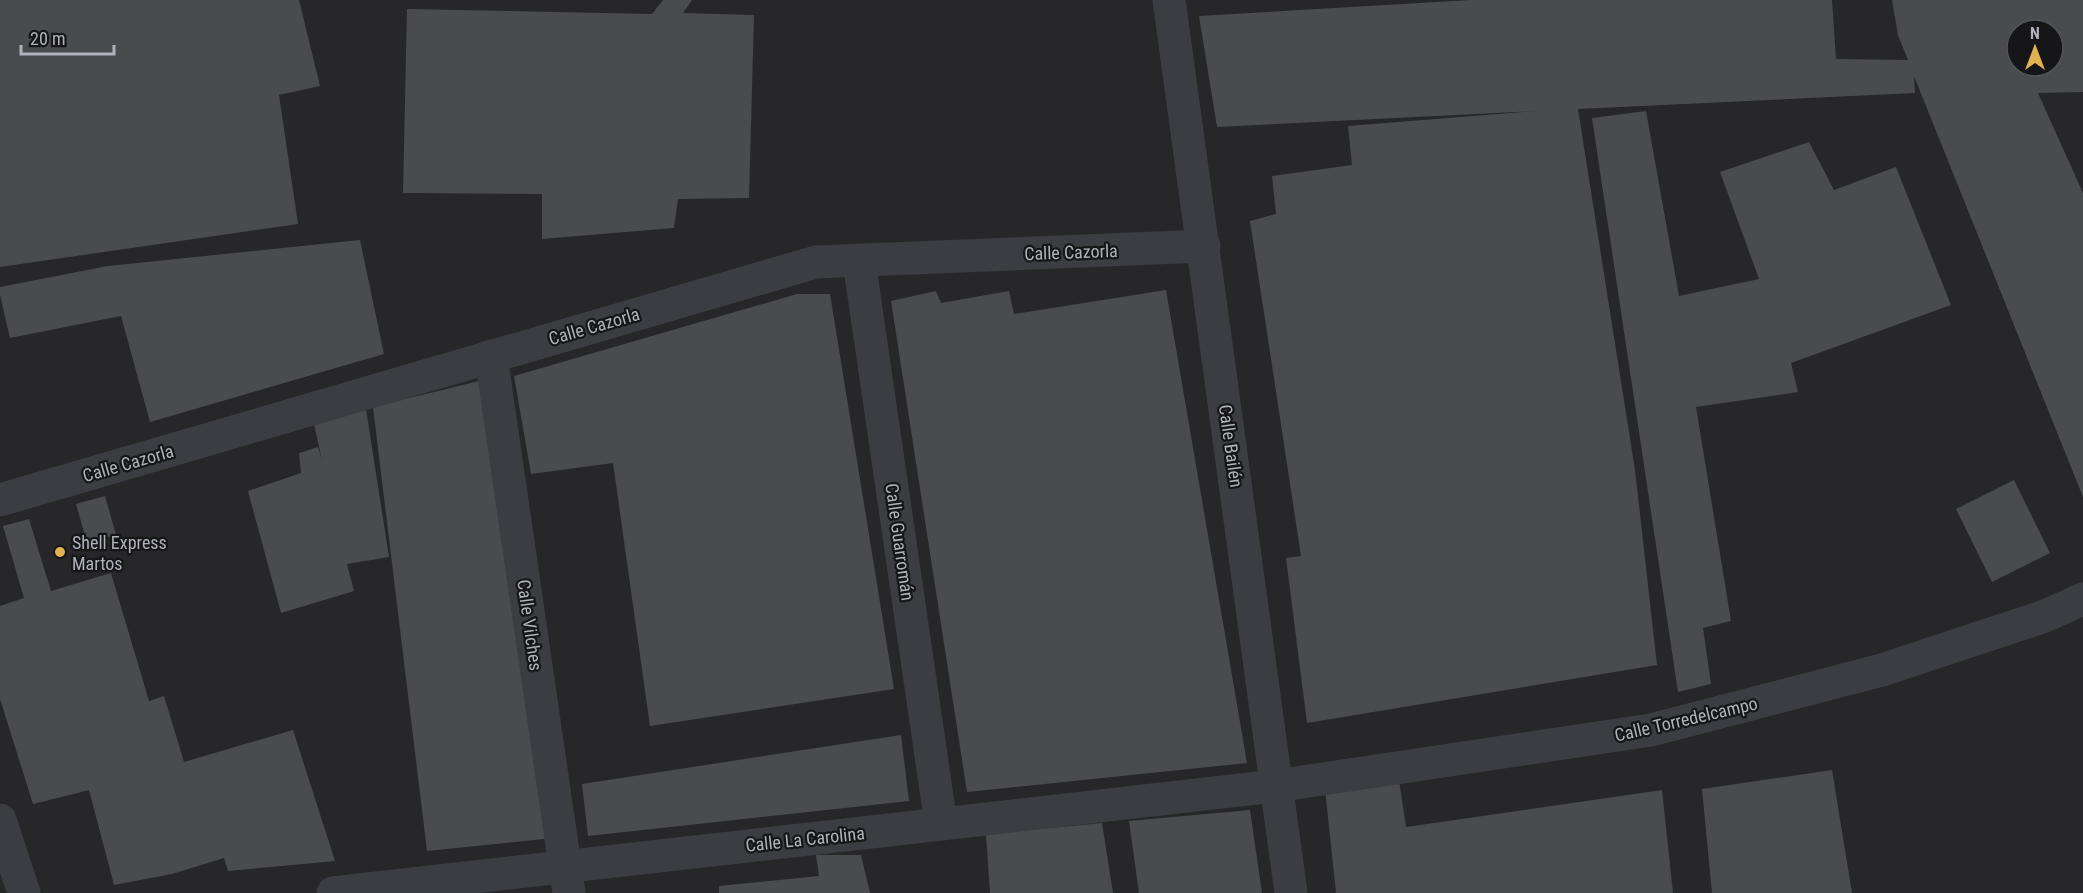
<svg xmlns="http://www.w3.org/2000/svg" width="2083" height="893" viewBox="0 0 2083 893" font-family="'Roboto Condensed',sans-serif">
<rect width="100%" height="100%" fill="#1b1b1d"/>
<path fill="#27272a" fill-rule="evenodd" d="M0,0H2083V893H0ZM2017,30H2053V66H2017Z"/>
<g fill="#4a4b4f" fill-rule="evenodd">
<polygon points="0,0 299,0 320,86 279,95 298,224 0,267"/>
<polygon points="663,0 692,0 683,13 754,15 749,198 678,199 674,228 542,239 542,194 403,193 407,9 652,14"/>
<path d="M1471,0H1832L1836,59L1908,60L1898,35L1892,0H2083V92L2038,93L2083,193V497L1914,76L1915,93L1578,109L1635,470L1657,665L1307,723L1286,558L1301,556L1250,221L1276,214L1272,176L1352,165L1348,126L1537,111L1217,127L1199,16ZM2017,30H2053V66H2017Z"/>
<polygon points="1646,111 1679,296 1759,279 1720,172 1809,142 1834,190 1896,167 1951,305 1791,363 1798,392 1696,407 1731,621 1703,628 1711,684 1678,692 1592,118"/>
<polygon points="360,240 384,354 150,422 121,316 10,338 0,295 0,287 108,266"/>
<polygon points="1166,290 1247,763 967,792 891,301 936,291 941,303 1009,291 1014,314"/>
<polygon points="797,294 830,294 894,689 650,726 613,463 531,474 514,376"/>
<polygon points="487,379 553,838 427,851 373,407"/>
<polygon points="366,409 389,557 347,564 354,591 281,613 248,491 301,473 299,453 318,447 322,460 314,424"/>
<polygon points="2014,480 2050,553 1992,582 1956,509"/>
<polygon points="105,496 116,535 87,543 76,504"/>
<polygon points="29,519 51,591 111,573 149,701 164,696 184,762 293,730 335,861 228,871 224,858 172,874 114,885 89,790 33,804 0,699 0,606 24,598 3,526"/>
<polygon points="901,735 909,801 588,836 582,784"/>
<polygon points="1832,770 1852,893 1712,893 1702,789"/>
<polygon points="1399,780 1406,827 1662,790 1673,893 1336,893 1325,789"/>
<polygon points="1250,810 1262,893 1139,893 1129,821"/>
<polygon points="1102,823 1113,893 990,893 986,834"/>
<polygon points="816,855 861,855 870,893 719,893 719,886 819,876"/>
</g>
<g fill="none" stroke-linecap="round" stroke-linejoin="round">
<g stroke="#3c3d42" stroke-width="33">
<polyline points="1169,0 1291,893"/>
<polyline points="859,261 941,824"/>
<polyline points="491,356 569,893"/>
<polyline points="0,500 816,262 1204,246"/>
<polyline points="0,820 24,893"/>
<polyline points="333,893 1276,786 1651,730 1882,670 2045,616 2083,599"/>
</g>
</g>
<circle fill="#e1b24f" stroke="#161618" stroke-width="2" cx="60" cy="552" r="6"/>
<g text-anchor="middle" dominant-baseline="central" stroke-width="4.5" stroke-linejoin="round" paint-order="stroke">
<g font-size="18" fill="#afb2bb" stroke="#161618">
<text transform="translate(1071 252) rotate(-2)">Calle Cazorla</text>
<text transform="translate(594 326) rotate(-16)">Calle Cazorla</text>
<text transform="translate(1231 446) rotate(82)">Calle Bailén</text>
<text transform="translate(128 463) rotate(-16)">Calle Cazorla</text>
<text transform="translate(900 542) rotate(82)">Calle Guarromán</text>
<text transform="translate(530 625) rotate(82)">Calle Vilches</text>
<text transform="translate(1686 719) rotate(-13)">Calle Torredelcampo</text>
<text transform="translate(805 839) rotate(-6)">Calle La Carolina</text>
</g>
<g font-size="18" fill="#afb2bb" stroke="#161618" text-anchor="start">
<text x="72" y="542">Shell Express<tspan x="72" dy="21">Martos</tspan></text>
</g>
</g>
<g transform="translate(2035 48)"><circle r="28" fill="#161618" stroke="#535459" stroke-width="1.5"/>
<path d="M0-4.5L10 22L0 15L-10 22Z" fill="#e1b24f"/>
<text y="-9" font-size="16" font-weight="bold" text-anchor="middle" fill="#afb2bb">N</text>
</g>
<path d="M21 45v9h93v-9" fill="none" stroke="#afb2bb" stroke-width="3"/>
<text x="30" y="45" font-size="18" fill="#afb2bb" stroke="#161618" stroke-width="4.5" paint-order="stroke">20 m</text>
</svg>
